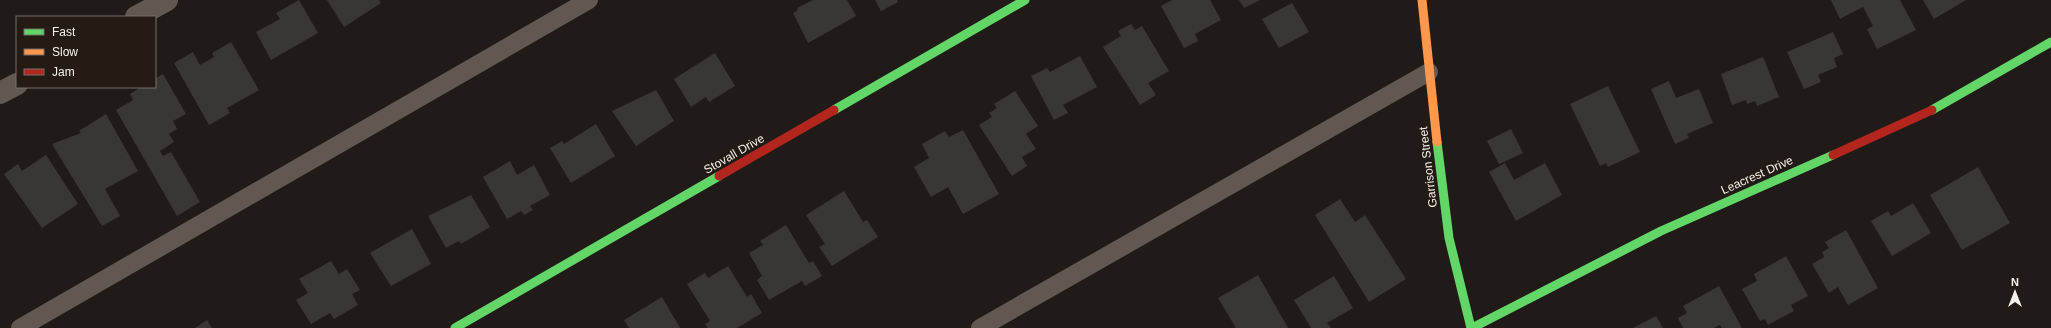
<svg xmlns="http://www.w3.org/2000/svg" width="2051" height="328" viewBox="0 0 2051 328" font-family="Helvetica,sans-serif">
<rect width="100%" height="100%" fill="#201b18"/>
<g fill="#3a3633">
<polygon points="299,0 318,33 271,60 256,32 280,19 276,13"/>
<polygon points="327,0 379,0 381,3 344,27"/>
<polygon points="813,0 847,0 856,16 808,43 793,13 798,10 797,8"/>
<polygon points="875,0 897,0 898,2 881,11"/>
<polygon points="1172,0 1210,0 1221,20 1195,34 1198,41 1184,48 1161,6"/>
<polygon points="1239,0 1260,0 1244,8"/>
<polygon points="1831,0 1900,0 1916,30 1877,49 1867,29 1873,26 1863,7 1840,19"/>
<polygon points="1923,0 1966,0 1934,19"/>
<polygon points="1292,3 1309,32 1279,48 1262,19"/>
<polygon points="1131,24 1135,30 1142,26 1169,71 1148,83 1156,95 1140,105 1103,47 1121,36 1118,31"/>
<polygon points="1833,32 1843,54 1834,58 1837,67 1818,75 1821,82 1804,89 1787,52"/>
<polygon points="231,42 259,90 227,108 230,113 209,125 174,63 193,52 200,65 214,57 212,53"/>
<polygon points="715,53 735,86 709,102 706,97 691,107 674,79"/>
<polygon points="1080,56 1097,87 1063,105 1068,113 1054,120 1031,76 1047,68 1050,72"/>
<polygon points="1763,57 1779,97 1757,106 1755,101 1747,104 1746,100 1732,105 1721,74"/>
<polygon points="163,74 186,114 173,121 177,129 169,134 174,142 160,151 163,156 171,152 200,202 177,216 116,110 133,100 130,94 141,87 155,87 155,79"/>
<polygon points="1669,81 1676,98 1699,89 1713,123 1687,134 1689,138 1675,144 1651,89"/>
<polygon points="1608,86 1640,152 1608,167 1606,163 1600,166 1570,104"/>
<polygon points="656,90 674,121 636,146 612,111"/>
<polygon points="1015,91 1038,126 1026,134 1036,149 1022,157 1027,166 1012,176 979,125 992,117 989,113 997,108 994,104"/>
<polygon points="106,114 138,171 105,189 120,216 102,226 52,144 81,133 79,131"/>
<polygon points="596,124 615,156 571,183 550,148 562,141 564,144"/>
<polygon points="1511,129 1523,153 1499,164 1487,141"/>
<polygon points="963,130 999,194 963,214 948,187 931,197 914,167 929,158 922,144 945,131 949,137"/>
<polygon points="46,155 78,204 42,228 4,174 18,164 22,171"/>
<polygon points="510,161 517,175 534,165 550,195 530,206 533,210 524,215 521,211 507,219 483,177"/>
<polygon points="1505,163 1514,180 1545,163 1562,195 1516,221 1489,172"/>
<polygon points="1978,167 2010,223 1962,250 1930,195"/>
<polygon points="844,191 863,222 867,220 878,237 832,266 819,247 825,244 806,215"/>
<polygon points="471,195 490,227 461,244 459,241 446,248 428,216"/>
<polygon points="1340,199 1355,222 1365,215 1406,279 1369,302 1315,215"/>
<polygon points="1913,203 1931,233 1892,256 1871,221 1888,211 1891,216"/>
<polygon points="786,225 809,263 813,261 822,276 805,286 802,281 769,300 757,280 762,276 749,253 763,245 760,241"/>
<polygon points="412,229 431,264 391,286 370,253"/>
<polygon points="1846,230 1878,288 1848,305 1838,287 1829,293 1812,264 1824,257 1822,252 1829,248 1825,242"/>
<polygon points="1786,256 1808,296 1791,305 1794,311 1768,325 1765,319 1760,321 1742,289 1757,281 1754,274"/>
<polygon points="331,261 339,274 347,269 360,290 352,294 358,305 334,319 330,313 311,324 296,300 308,293 299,279"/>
<polygon points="728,266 747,297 751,294 762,313 737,328 708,328 705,324 710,321 687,284 705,273 708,278"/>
<polygon points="1258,275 1288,328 1236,328 1218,298"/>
<polygon points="1334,276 1353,308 1327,323 1331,328 1311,328 1294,300"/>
<polygon points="1719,286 1742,328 1722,328 1720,325 1714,328 1683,328 1678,318 1687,313 1683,306"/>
<polygon points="662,297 680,328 629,328 624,320"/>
<polygon points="1656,316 1663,328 1633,328"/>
<polygon points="207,320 212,328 195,328"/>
</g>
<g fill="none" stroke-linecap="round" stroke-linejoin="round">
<g stroke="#615852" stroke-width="18">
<polyline points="20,328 589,0"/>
<polyline points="980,328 1429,72"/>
</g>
<g stroke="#615852" stroke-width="22">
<polyline points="136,17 167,0"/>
<polyline points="0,93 17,84"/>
</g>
<g stroke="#63d668" stroke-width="9">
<polyline points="834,110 1025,0"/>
<polyline points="1932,110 2051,42"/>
<polyline points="1437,142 1449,238 1471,328"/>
<polyline points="455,328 719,176"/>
<polyline points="1472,328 1661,231 1833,155"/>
</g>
<polyline stroke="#ff974d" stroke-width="9" points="1422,0 1437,142"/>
<g stroke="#b3261e" stroke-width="9">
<polyline points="1833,155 1932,110"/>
<polyline points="719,176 834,110"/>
</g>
</g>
<g text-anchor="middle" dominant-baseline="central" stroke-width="3" stroke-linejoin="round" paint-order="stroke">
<g font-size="12" fill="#f5f0eb" stroke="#231b14">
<text transform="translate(734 154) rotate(-30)">Stovall Drive</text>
<text transform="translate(1428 167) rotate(-97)">Garrison Street</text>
<text transform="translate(1757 175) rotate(-24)">Leacrest Drive</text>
</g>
</g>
<rect x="16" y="16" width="140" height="72" fill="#231b14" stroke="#77706a"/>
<rect x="24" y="29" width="20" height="6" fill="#63d668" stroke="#77706a"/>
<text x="52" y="36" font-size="12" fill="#f5f0eb">Fast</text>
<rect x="24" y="49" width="20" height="6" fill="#ff974d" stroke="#77706a"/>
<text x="52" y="56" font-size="12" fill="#f5f0eb">Slow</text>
<rect x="24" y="69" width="20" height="6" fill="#b3261e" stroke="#77706a"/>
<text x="52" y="76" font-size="12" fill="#f5f0eb">Jam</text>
<g transform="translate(2015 292)" stroke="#231b14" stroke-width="3" paint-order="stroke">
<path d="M0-3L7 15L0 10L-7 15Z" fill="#f5f0eb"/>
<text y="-6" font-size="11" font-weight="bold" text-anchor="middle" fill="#f5f0eb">N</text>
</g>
</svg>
